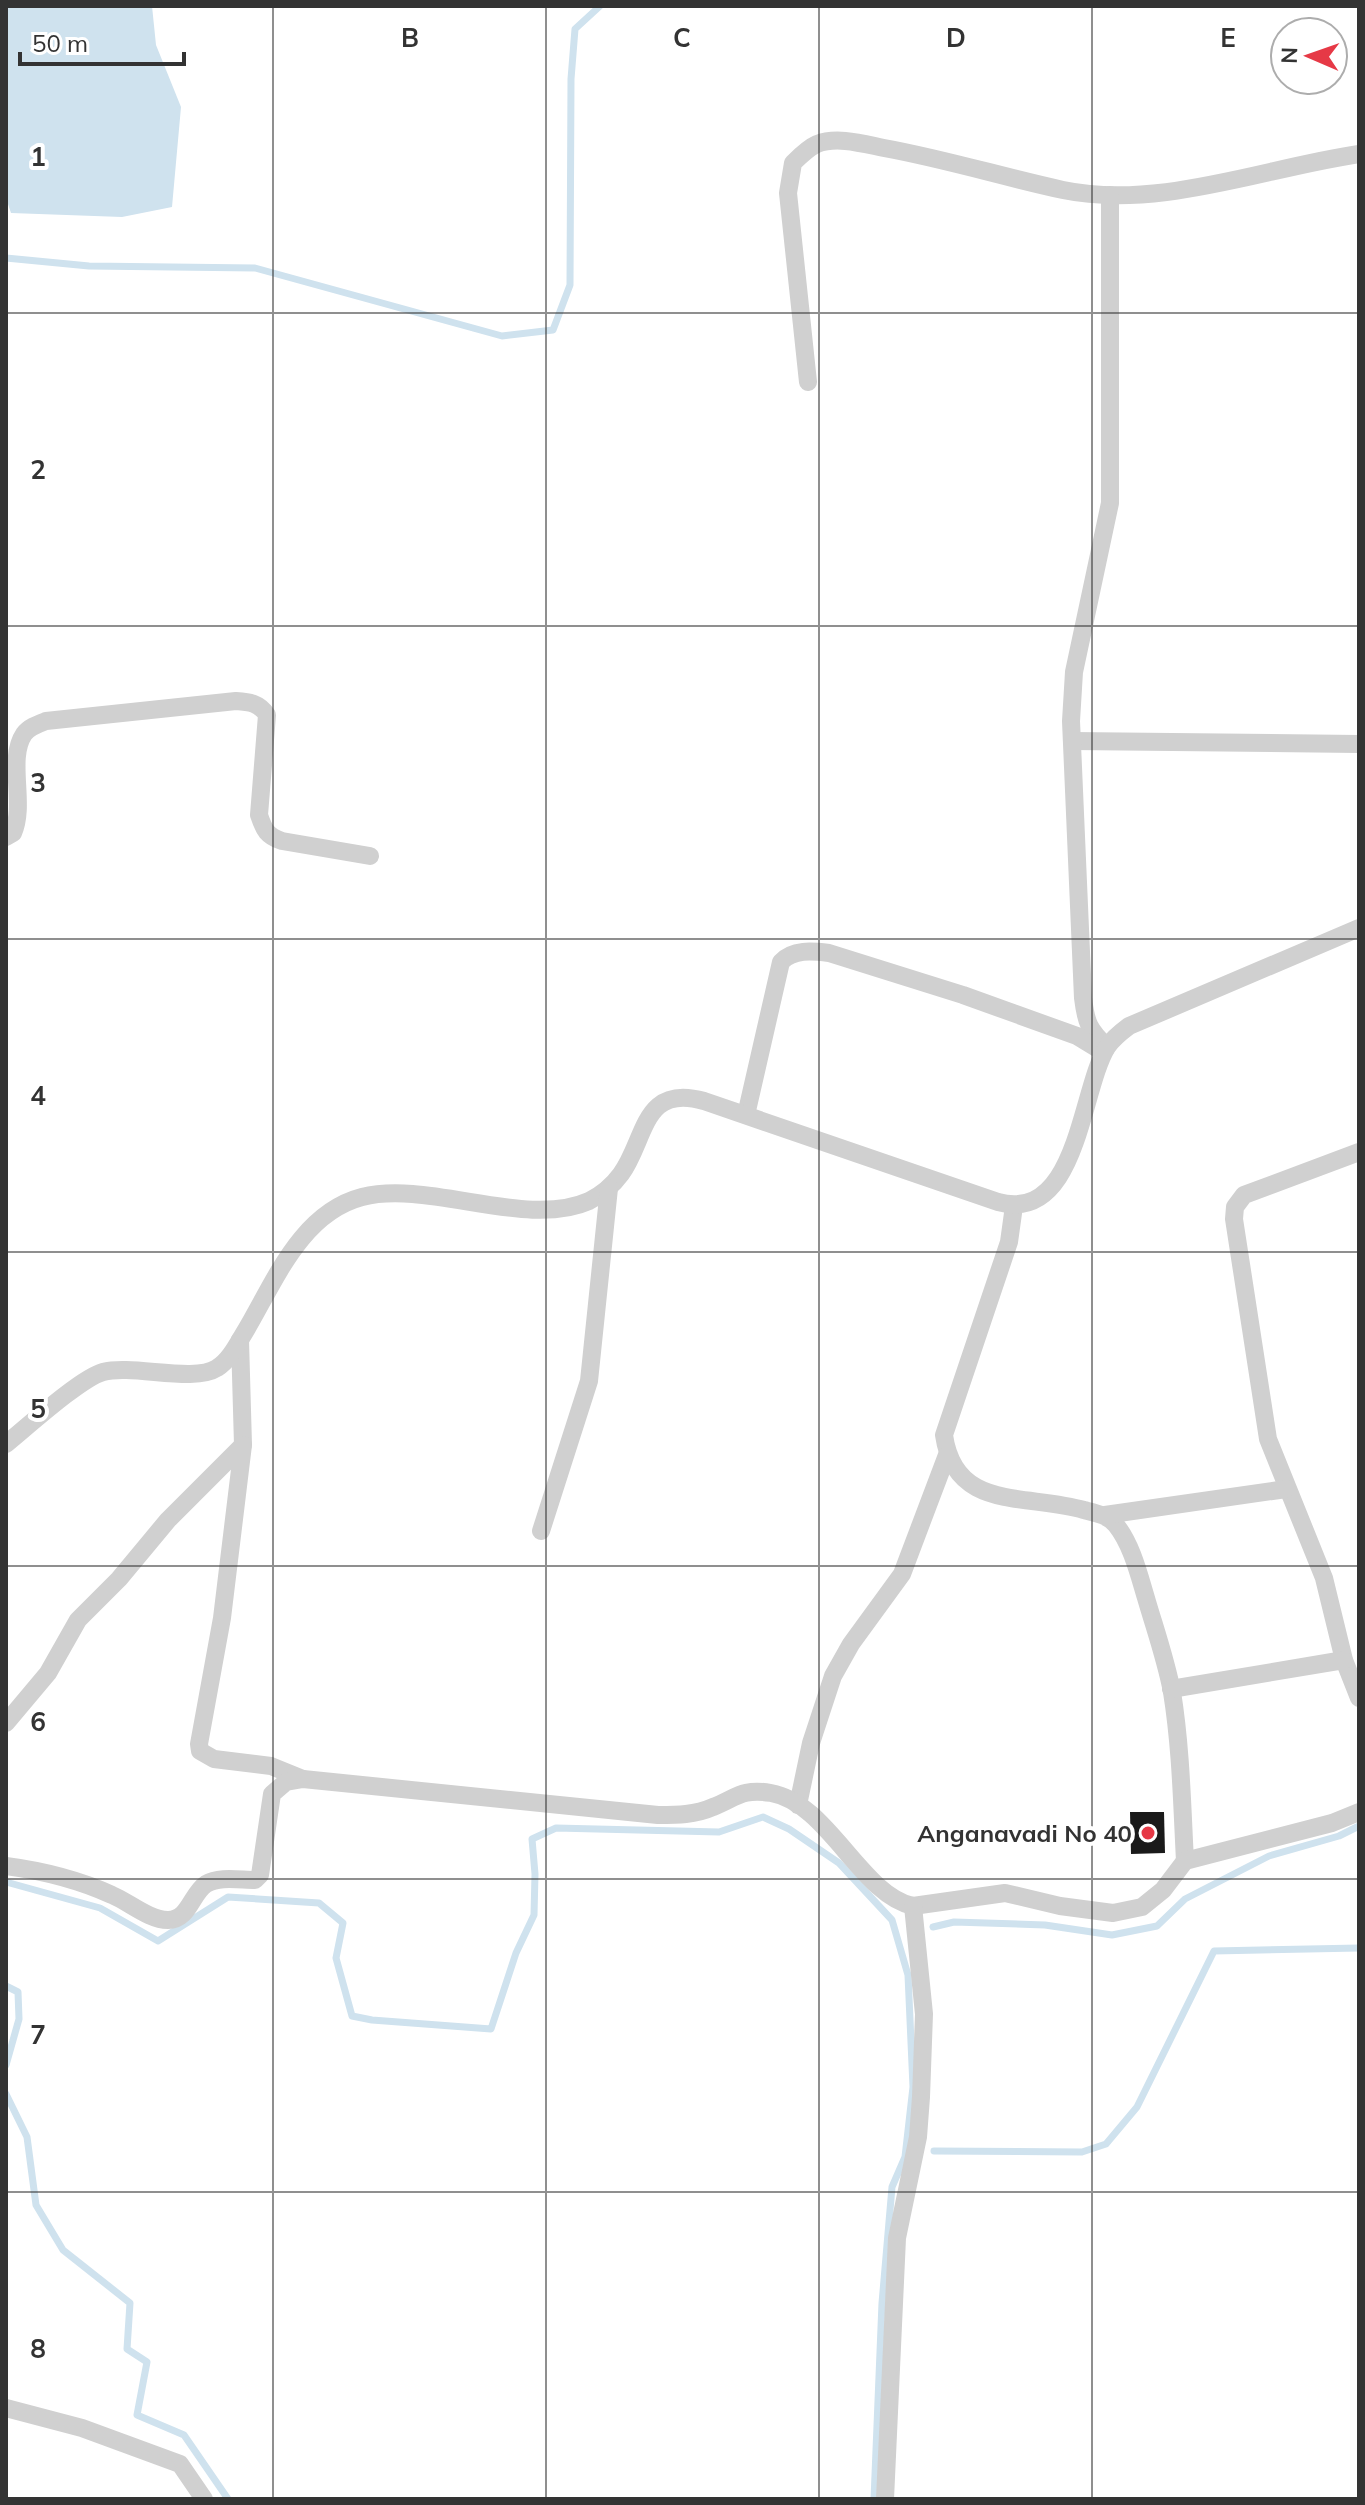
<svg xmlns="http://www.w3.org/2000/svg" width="1365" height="2505" viewBox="0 0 1365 2505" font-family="Mulish,sans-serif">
<rect width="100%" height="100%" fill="#fff"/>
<polygon fill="#cfe2ee" points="6,6 152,6 156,45 181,107 172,207 122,217 11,213 6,198"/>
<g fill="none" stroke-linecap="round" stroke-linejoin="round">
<g stroke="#cfe2ee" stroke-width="7">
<polyline points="6,258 89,266 255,268 502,336 553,330 570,285 571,79 575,29 600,6"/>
<polyline points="6,1882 100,1908 158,1941 228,1897 319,1903 343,1923 336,1958 352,2016 372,2020 491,2029 516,1953 534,1915 535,1874 532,1839 556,1828 719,1832 763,1817 789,1829 839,1863 892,1920 908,1975 913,2087 905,2157 892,2187 882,2303 874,2499"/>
<polyline points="933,1927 954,1922 1045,1925 1112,1935 1157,1926 1185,1899 1269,1856 1339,1836 1359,1826"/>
<polyline points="6,1986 18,1992 19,2019 6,2065"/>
<polyline points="6,2094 27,2137 36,2205 63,2250 130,2303 127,2349 147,2362 137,2415 184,2435 228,2499"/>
<polyline points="934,2151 1082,2152 1106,2144 1137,2107 1214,1951 1359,1948"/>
</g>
</g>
<polygon fill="#1a1a1a" points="1130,1812 1164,1812 1165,1853 1131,1854"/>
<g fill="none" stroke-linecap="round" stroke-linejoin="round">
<g stroke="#d0d0d0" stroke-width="18">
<path d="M808,382L788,193L793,163C800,156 808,148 817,144C837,136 864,144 884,148C945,159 1003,177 1063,190C1159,210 1264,168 1359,154"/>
<polyline points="1072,741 1359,744"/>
<path d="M6,837L13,833C26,804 7,759 24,734C29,727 38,724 46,721L236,701C250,702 259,703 267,715L259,815C264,830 267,836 282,841L370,856"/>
<path d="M1107,1047C1089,1030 1086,1023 1083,998L1071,721L1074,672L1110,503V195"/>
<path d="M746,1115L781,962C793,949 812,951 829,953L963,995L1077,1036L1100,1050"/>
<polyline points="1359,1152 1244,1195 1235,1207 1234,1219 1268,1439 1324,1578 1344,1660 1359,1698"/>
<path d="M1014,1206L1009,1242L944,1435C955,1512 1026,1493 1084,1510C1096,1513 1108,1515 1116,1525C1132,1545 1139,1575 1146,1598C1155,1629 1166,1660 1172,1692C1181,1748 1182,1804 1185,1861"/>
<polyline points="240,1340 243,1445 222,1618 199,1744 200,1751 214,1759 271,1766 303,1779"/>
<path d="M6,1444C27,1427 81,1378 103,1372C132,1364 194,1383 217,1368C230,1360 238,1343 246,1330C275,1281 301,1213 362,1197C429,1180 527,1229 589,1201C601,1195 613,1185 621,1174C646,1140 642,1083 704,1101L998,1202C1078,1223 1080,1091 1107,1047C1113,1038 1121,1032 1129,1026L1359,928"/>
<polyline points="1105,1515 1286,1489"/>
<polyline points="541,1531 589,1381 609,1188"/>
<polyline points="1171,1689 1344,1660"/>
<polyline points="6,1723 48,1673 78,1620 119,1579 168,1520 243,1445"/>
<polyline points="798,1805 811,1743 833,1676 851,1644 902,1574 947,1455"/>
<path d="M6,1866C44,1871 77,1879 112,1895C129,1902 149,1920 168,1920C189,1920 191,1894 206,1884C219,1876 240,1880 255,1880L260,1875L272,1794L286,1782L303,1779L658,1815C677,1815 695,1815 713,1807C736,1798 742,1788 771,1793C828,1803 861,1895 913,1906L1005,1893L1060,1906L1113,1913L1142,1907L1163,1890L1185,1861L1332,1823L1359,1812"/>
<polyline points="6,2408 82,2428 180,2464 204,2499"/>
<polyline points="885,2499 897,2238 918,2137 921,2097 924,2014 913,1906"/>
</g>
</g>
<path fill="none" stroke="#333" stroke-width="2" stroke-opacity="0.55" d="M273,6V2499M546,6V2499M819,6V2499M1092,6V2499M6,313H1359M6,626H1359M6,939H1359M6,1252H1359M6,1566H1359M6,1879H1359M6,2192H1359"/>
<circle fill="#e63946" stroke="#fff" stroke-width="3" cx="1148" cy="1833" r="8"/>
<g text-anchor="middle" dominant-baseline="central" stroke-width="8" stroke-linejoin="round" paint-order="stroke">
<g font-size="24" font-weight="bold" fill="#333" stroke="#fff" text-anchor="end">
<text x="1132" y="1833">Anganavadi No 40</text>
</g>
</g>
<g font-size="26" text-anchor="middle" font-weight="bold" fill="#333" stroke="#fff" stroke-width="8" stroke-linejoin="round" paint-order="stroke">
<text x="410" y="47">B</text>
<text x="682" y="47">C</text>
<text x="956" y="47">D</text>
<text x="1228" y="47">E</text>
<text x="38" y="166">1</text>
<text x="38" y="479">2</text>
<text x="38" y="792">3</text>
<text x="38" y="1105">4</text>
<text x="38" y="1418">5</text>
<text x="38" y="1731">6</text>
<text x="38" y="2044">7</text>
<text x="38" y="2358">8</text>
</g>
<rect width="1365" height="2505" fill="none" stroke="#333333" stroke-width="16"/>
<g transform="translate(1309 56) rotate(272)"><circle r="38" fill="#ffffff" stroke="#adadad" stroke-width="2"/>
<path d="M0-6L14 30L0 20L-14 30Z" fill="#e63946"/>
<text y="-12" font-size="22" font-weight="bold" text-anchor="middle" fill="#333333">N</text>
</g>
<path d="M20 52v12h164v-12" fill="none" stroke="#333333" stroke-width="4"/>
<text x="32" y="52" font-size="24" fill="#333333" stroke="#ffffff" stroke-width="6" paint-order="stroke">50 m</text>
</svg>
